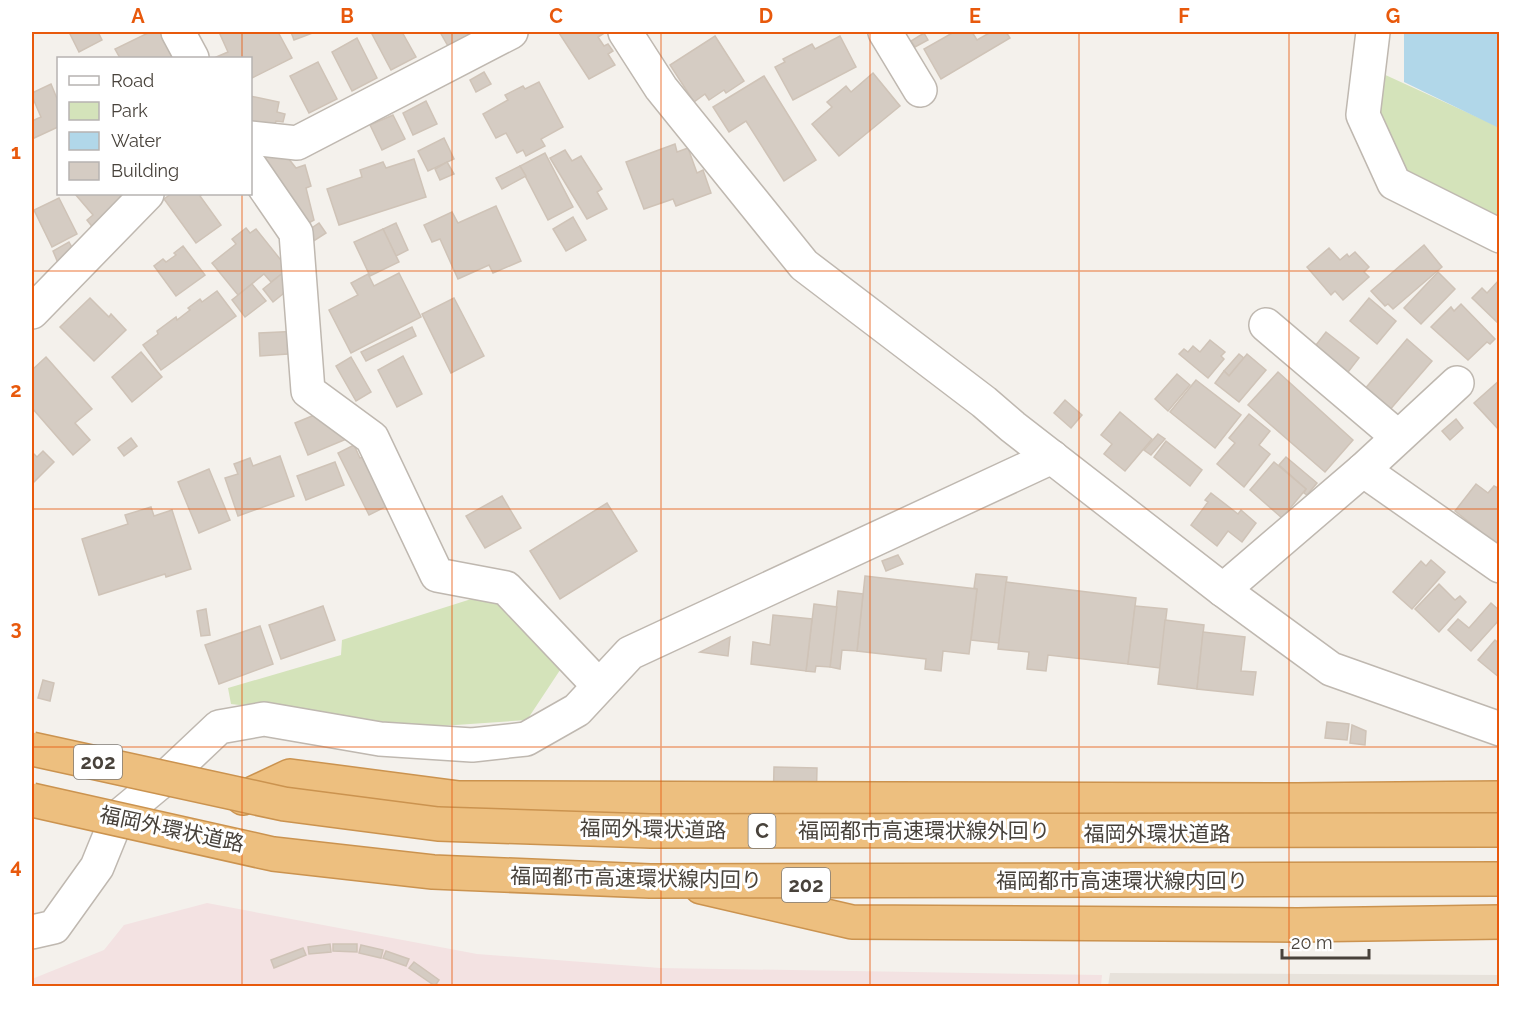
<svg xmlns="http://www.w3.org/2000/svg" width="1531" height="1018" viewBox="0 0 1531 1018" font-family="Raleway,'Noto Sans JP',sans-serif">
<rect width="100%" height="100%" fill="#f4f1ec"/>
<polygon fill="#e7e2db" points="1110,973 1499,975 1500,986 1108,986"/>
<polygon fill="#f3e2e2" points="207,903 477,954 660,968 1102,975 1101,986 32,986 32,979 104,950 124,925"/>
<g fill="#d4e3ba">
<polygon points="1368,67 1499,127 1499,231 1394,183"/>
<polygon points="506,588 570,655 527,720 427,727 231,704 228,688 341,655 342,640"/>
</g>
<polygon fill="#b1d7e9" points="1404,32 1499,32 1499,128 1404,82"/>
<g fill="#d5ccc3" stroke="#cfc3b7" stroke-width="1.5">
<polygon points="69,32 98,32 102,40 79,52"/>
<polygon points="150,32 167,32 181,58 120,58 115,49"/>
<polygon points="219,32 278,32 292,58 250,79 250,58 214,58 228,52"/>
<polygon points="291,32 315,32 294,40"/>
<polygon points="376,32 402,32 416,57 391,70 372,34"/>
<polygon points="440,32 472,32 473,33 448,46"/>
<polygon points="562,32 602,32 603,34 598,37 604,46 608,44 613,51 608,54 615,65 589,79 559,33"/>
<polygon points="954,32 972,32 977,40 991,32 1006,32 1010,38 941,79 924,49"/>
<polygon points="924,33 928,40 915,47 911,41"/>
<polygon points="715,36 744,81 726,93 724,90 709,100 705,94 694,102 670,65"/>
<polygon points="840,36 856,67 793,100 775,67 785,62 783,59 812,44 815,49"/>
<polygon points="357,38 377,78 352,91 332,52"/>
<polygon points="318,62 337,99 309,113 290,76"/>
<polygon points="484,72 491,84 476,92 470,80"/>
<polygon points="873,73 900,106 839,156 812,124 832,107 827,102 846,86 851,92"/>
<polygon points="764,76 816,160 784,181 746,121 729,132 713,107"/>
<polygon points="539,82 563,127 541,139 545,146 526,156 523,150 517,153 506,133 496,138 483,114 508,100 505,95 523,86 525,89"/>
<polygon points="51,84 58,101 58,127 32,139 32,121 41,117 32,96 32,93"/>
<polygon points="250,96 279,102 277,112 285,114 283,122 276,121 274,127 250,121"/>
<polygon points="426,101 437,124 413,135 403,113"/>
<polygon points="393,115 405,139 382,150 370,125"/>
<polygon points="444,138 454,159 428,171 418,151"/>
<polygon points="675,144 677,152 688,148 697,173 703,170 711,193 676,206 673,199 644,209 626,162"/>
<polygon points="565,150 572,161 581,156 602,189 597,192 607,209 587,219 550,158"/>
<polygon points="545,153 573,207 548,220 520,166"/>
<polygon points="269,154 288,158 296,168 305,165 311,186 306,188 314,220 305,225 263,160"/>
<polygon points="414,159 426,197 339,225 327,189 362,177 360,170 383,162 386,168"/>
<polygon points="447,162 454,174 440,180 435,169"/>
<polygon points="520,166 526,176 502,189 496,178"/>
<polygon points="75,194 127,194 94,229 87,220 93,215"/>
<polygon points="171,194 203,194 200,196 221,225 196,243 164,199"/>
<polygon points="59,198 77,234 52,247 34,210"/>
<polygon points="496,206 521,261 493,273 489,265 458,279 440,239 432,242 424,225 452,212 458,223"/>
<polygon points="573,217 586,240 566,251 553,229"/>
<polygon points="319,223 326,233 309,244 303,234"/>
<polygon points="396,223 408,250 396,256 383,229"/>
<polygon points="246,228 250,233 256,229 288,269 271,282 264,274 238,295 212,263 236,244 232,239"/>
<polygon points="383,229 399,262 370,276 354,242"/>
<polygon points="69,242 74,251 58,263 53,251"/>
<polygon points="1424,245 1442,267 1393,309 1388,304 1385,306 1371,291"/>
<polygon points="183,246 205,275 176,296 154,266 163,259 166,262 176,255 174,253"/>
<polygon points="1329,248 1340,260 1347,254 1349,257 1355,252 1369,267 1364,272 1369,277 1343,300 1335,291 1331,295 1307,267"/>
<polygon points="284,272 294,285 273,302 263,289"/>
<polygon points="1438,272 1455,289 1421,324 1404,308"/>
<polygon points="399,273 421,317 351,353 329,310 358,295 351,283 368,274 374,286"/>
<polygon points="1499,280 1500,281 1500,325 1472,298 1482,288 1487,293"/>
<polygon points="252,284 266,301 245,317 232,300"/>
<polygon points="217,291 236,316 161,370 143,345 158,334 157,331 176,317 177,320 190,310 188,308 200,299 202,302"/>
<polygon points="90,298 109,317 111,314 126,330 94,361 60,327"/>
<polygon points="454,298 484,356 451,373 422,314"/>
<polygon points="1369,298 1396,321 1377,344 1350,321"/>
<polygon points="1461,304 1495,339 1490,344 1487,342 1468,360 1431,327 1451,307 1454,311"/>
<polygon points="412,327 416,336 366,361 361,352"/>
<polygon points="301,331 302,353 260,356 259,333"/>
<polygon points="1326,332 1359,358 1345,376 1312,350"/>
<polygon points="1407,339 1432,361 1388,412 1364,390"/>
<polygon points="1210,340 1225,352 1221,356 1224,359 1208,378 1179,354 1184,349 1188,352 1193,346 1200,352"/>
<polygon points="141,352 162,377 132,402 112,377"/>
<polygon points="1239,354 1244,358 1229,376 1224,371"/>
<polygon points="1247,354 1266,370 1239,402 1215,383 1224,371 1229,376"/>
<polygon points="403,356 422,394 397,407 378,370"/>
<polygon points="46,357 92,409 75,423 90,440 73,455 32,408 32,370"/>
<polygon points="351,357 371,392 356,401 336,366"/>
<polygon points="1278,372 1353,440 1325,472 1248,405"/>
<polygon points="1177,374 1190,385 1168,411 1155,399"/>
<polygon points="1196,380 1241,415 1215,448 1170,412"/>
<polygon points="1500,380 1500,431 1474,403"/>
<polygon points="1065,400 1082,415 1071,428 1054,413"/>
<polygon points="322,412 349,438 308,455 295,423"/>
<polygon points="1120,412 1152,439 1125,471 1104,454 1112,444 1101,435"/>
<polygon points="1249,414 1270,431 1259,445 1270,454 1244,487 1217,464 1235,443 1229,438"/>
<polygon points="1456,419 1463,428 1450,440 1442,431"/>
<polygon points="1158,434 1165,439 1151,455 1144,450"/>
<polygon points="131,438 137,446 124,456 118,448"/>
<polygon points="1166,441 1202,470 1190,486 1154,457"/>
<polygon points="354,445 360,458 367,455 391,504 369,515 338,453"/>
<polygon points="43,451 54,462 32,484 32,452 37,457"/>
<polygon points="280,456 294,496 238,516 225,478 238,474 234,464 250,458 253,466"/>
<polygon points="1286,457 1317,483 1307,495 1304,493 1306,489 1279,465"/>
<polygon points="335,462 344,485 306,500 297,476"/>
<polygon points="1274,462 1306,489 1282,518 1250,490"/>
<polygon points="209,469 230,520 199,533 178,482"/>
<polygon points="1476,484 1488,493 1494,486 1500,489 1500,550 1478,534 1480,531 1455,511"/>
<polygon points="1211,493 1238,514 1241,510 1256,523 1242,542 1228,531 1217,546 1191,525 1208,502 1205,500"/>
<polygon points="502,496 521,528 485,548 466,516"/>
<polygon points="607,503 637,551 560,599 530,551"/>
<polygon points="151,507 154,516 172,510 191,569 166,577 165,574 99,595 82,539 128,524 125,515"/>
<polygon points="898,555 903,564 886,571 882,561"/>
<polygon points="1431,560 1445,572 1412,609 1393,592 1421,561 1426,566"/>
<polygon points="976,574 1007,577 999,643 971,640 977,589 974,588"/>
<polygon points="865,576 977,589 969,654 943,651 941,671 925,669 926,659 857,651"/>
<polygon points="1006,582 1136,598 1128,664 1048,655 1046,671 1027,669 1029,652 998,649"/>
<polygon points="1439,584 1455,600 1460,596 1466,602 1439,632 1415,609"/>
<polygon points="838,591 863,594 857,651 842,650 840,669 830,667"/>
<polygon points="1491,603 1500,611 1500,619 1471,651 1448,630 1458,619 1469,628"/>
<polygon points="814,604 837,607 830,667 816,666 815,672 806,671"/>
<polygon points="323,606 335,640 281,659 269,625"/>
<polygon points="1135,606 1167,609 1160,668 1128,664"/>
<polygon points="206,609 210,635 201,636 197,611"/>
<polygon points="773,615 812,619 806,671 751,664 753,642 770,645"/>
<polygon points="1165,620 1204,625 1197,689 1158,684"/>
<polygon points="260,626 273,664 219,684 205,645"/>
<polygon points="1203,632 1245,637 1241,671 1256,672 1253,695 1197,689"/>
<polygon points="730,637 728,656 700,652"/>
<polygon points="1495,640 1500,644 1500,678 1478,660"/>
<polygon points="43,680 54,683 50,701 38,698"/>
<polygon points="1327,722 1349,724 1347,740 1325,738"/>
<polygon points="1352,725 1366,731 1365,745 1350,743"/>
<polygon points="774,767 817,768 816,809 773,808"/>
<polygon points="330,944 331,952 309,954 308,947"/>
<polygon points="333,944 357,944 357,952 333,951"/>
<polygon points="361,945 383,950 381,958 359,953"/>
<polygon points="303,948 306,955 274,968 271,960"/>
<polygon points="386,951 409,959 406,966 383,958"/>
<polygon points="414,962 439,980 435,986 409,968"/>
</g>
<g fill="none" stroke-linecap="round" stroke-linejoin="round">
<defs>
<g id="minor">
<polyline points="178,32 192,58"/>
<polyline points="625,32 661,88 804,265 984,402 1013,427 1223,590 1331,669 1500,729"/>
<polyline points="885,32 920,90"/>
<polyline points="1373,32 1363,115 1394,183 1500,236"/>
<polyline points="250,138 297,143 511,32"/>
<polyline points="250,166 296,233 308,391 372,438 437,575 506,588 599,686"/>
<polyline points="32,312 147,194"/>
<polyline points="1266,325 1398,437"/>
<polyline points="1363,470 1500,566"/>
<polyline points="1223,590 1363,470 1457,383"/>
<polyline points="32,932 54,927 97,867 117,818 164,779 219,727 264,719 380,739 472,745 526,739 577,710 630,653 1052,457"/>
</g>
<g id="highway">
<polyline points="243,798 290,776 459,798 1296,800 1500,798"/>
<polyline points="701,887 852,922 1297,925 1500,922"/>
</g>
</defs>
<use href="#minor" stroke="#bfb8b0" stroke-width="36"/>
<use href="#highway" stroke="#cb934f" stroke-width="36"/>
<use href="#minor" stroke="#fff" stroke-width="33"/>
<use href="#highway" stroke="#edbf7f" stroke-width="33"/>
<defs>
<g id="highway-bridge">
<polyline points="32,749 284,804 438,824 651,831 1500,830"/>
<polyline points="32,800 273,854 433,872 650,881 1500,879"/>
</g>
</defs>
<use href="#highway-bridge" stroke="#cb934f" stroke-width="36" stroke-linecap="butt"/>
<use href="#highway-bridge" stroke="#edbf7f" stroke-width="33"/>
</g>
<path fill="none" stroke="#e8590c" stroke-width="1.5" stroke-opacity="0.55" d="M242,32V58M452,32V986M661,32V986M870,32V986M1079,32V986M1289,32V986M242,194V986M32,271H1500M32,509H1500M32,747H1500"/>
<g text-anchor="middle" dominant-baseline="central" stroke-width="6" stroke-linejoin="round" paint-order="stroke">
<g fill="#fff" stroke="#7f7b76" stroke-width="1.5">
<rect x="74" y="745" width="48" height="34" rx="4.5"/>
<rect x="748.5" y="814" width="27" height="34" rx="4.5"/>
<rect x="782" y="868" width="48" height="34" rx="4.5"/>
</g>
<g font-size="20" font-weight="bold" fill="#48423b">
<text x="98" y="762">202</text>
<text x="762" y="831">C</text>
<text x="806" y="885">202</text>
</g>
<g font-size="21" fill="#48423b" stroke="#fff">
<text transform="translate(172 829) rotate(12)">福岡外環状道路</text>
<text transform="translate(653 829) rotate(1)">福岡外環状道路</text>
<text x="924" y="830">福岡都市高速環状線外回り</text>
<text x="1157" y="833">福岡外環状道路</text>
<text transform="translate(636 878) rotate(1)">福岡都市高速環状線内回り</text>
<text x="1122" y="880">福岡都市高速環状線内回り</text>
</g>
</g>
<rect width="1531" height="1018" fill="none" stroke="#ffffff" stroke-width="66"/>
<rect x="57" y="57" width="195" height="138" fill="#ffffff" stroke="#b6b3b1" stroke-width="1.5"/>
<rect x="69" y="76" width="30" height="9" fill="#ffffff" stroke="#b6b3b1" stroke-width="1.5"/>
<text x="111" y="87" font-size="18" fill="#48423b">Road</text>
<rect x="69" y="102" width="30" height="18" fill="#d4e3ba" stroke="#b6b3b1" stroke-width="1.5"/>
<text x="111" y="117" font-size="18" fill="#48423b">Park</text>
<rect x="69" y="132" width="30" height="18" fill="#b1d7e9" stroke="#b6b3b1" stroke-width="1.5"/>
<text x="111" y="147" font-size="18" fill="#48423b">Water</text>
<rect x="69" y="162" width="30" height="18" fill="#d5ccc3" stroke="#b6b3b1" stroke-width="1.5"/>
<text x="111" y="177" font-size="18" fill="#48423b">Building</text>
<path d="M1282 949v9h87v-9" fill="none" stroke="#48423b" stroke-width="3"/>
<text x="1291" y="949" font-size="18" fill="#48423b" stroke="#ffffff" stroke-width="4.5" paint-order="stroke">20 m</text>
<rect x="33" y="33" width="1465" height="952" fill="none" stroke="#e8590c" stroke-width="2"/>
<g font-size="20" text-anchor="middle" font-weight="bold" fill="#e8590c">
<text x="138" y="23">A</text>
<text x="347" y="23">B</text>
<text x="556" y="23">C</text>
<text x="766" y="23">D</text>
<text x="975" y="23">E</text>
<text x="1184" y="23">F</text>
<text x="1393" y="23">G</text>
<text x="16" y="159">1</text>
<text x="16" y="397">2</text>
<text x="16" y="635">3</text>
<text x="16" y="873">4</text>
</g>
</svg>
